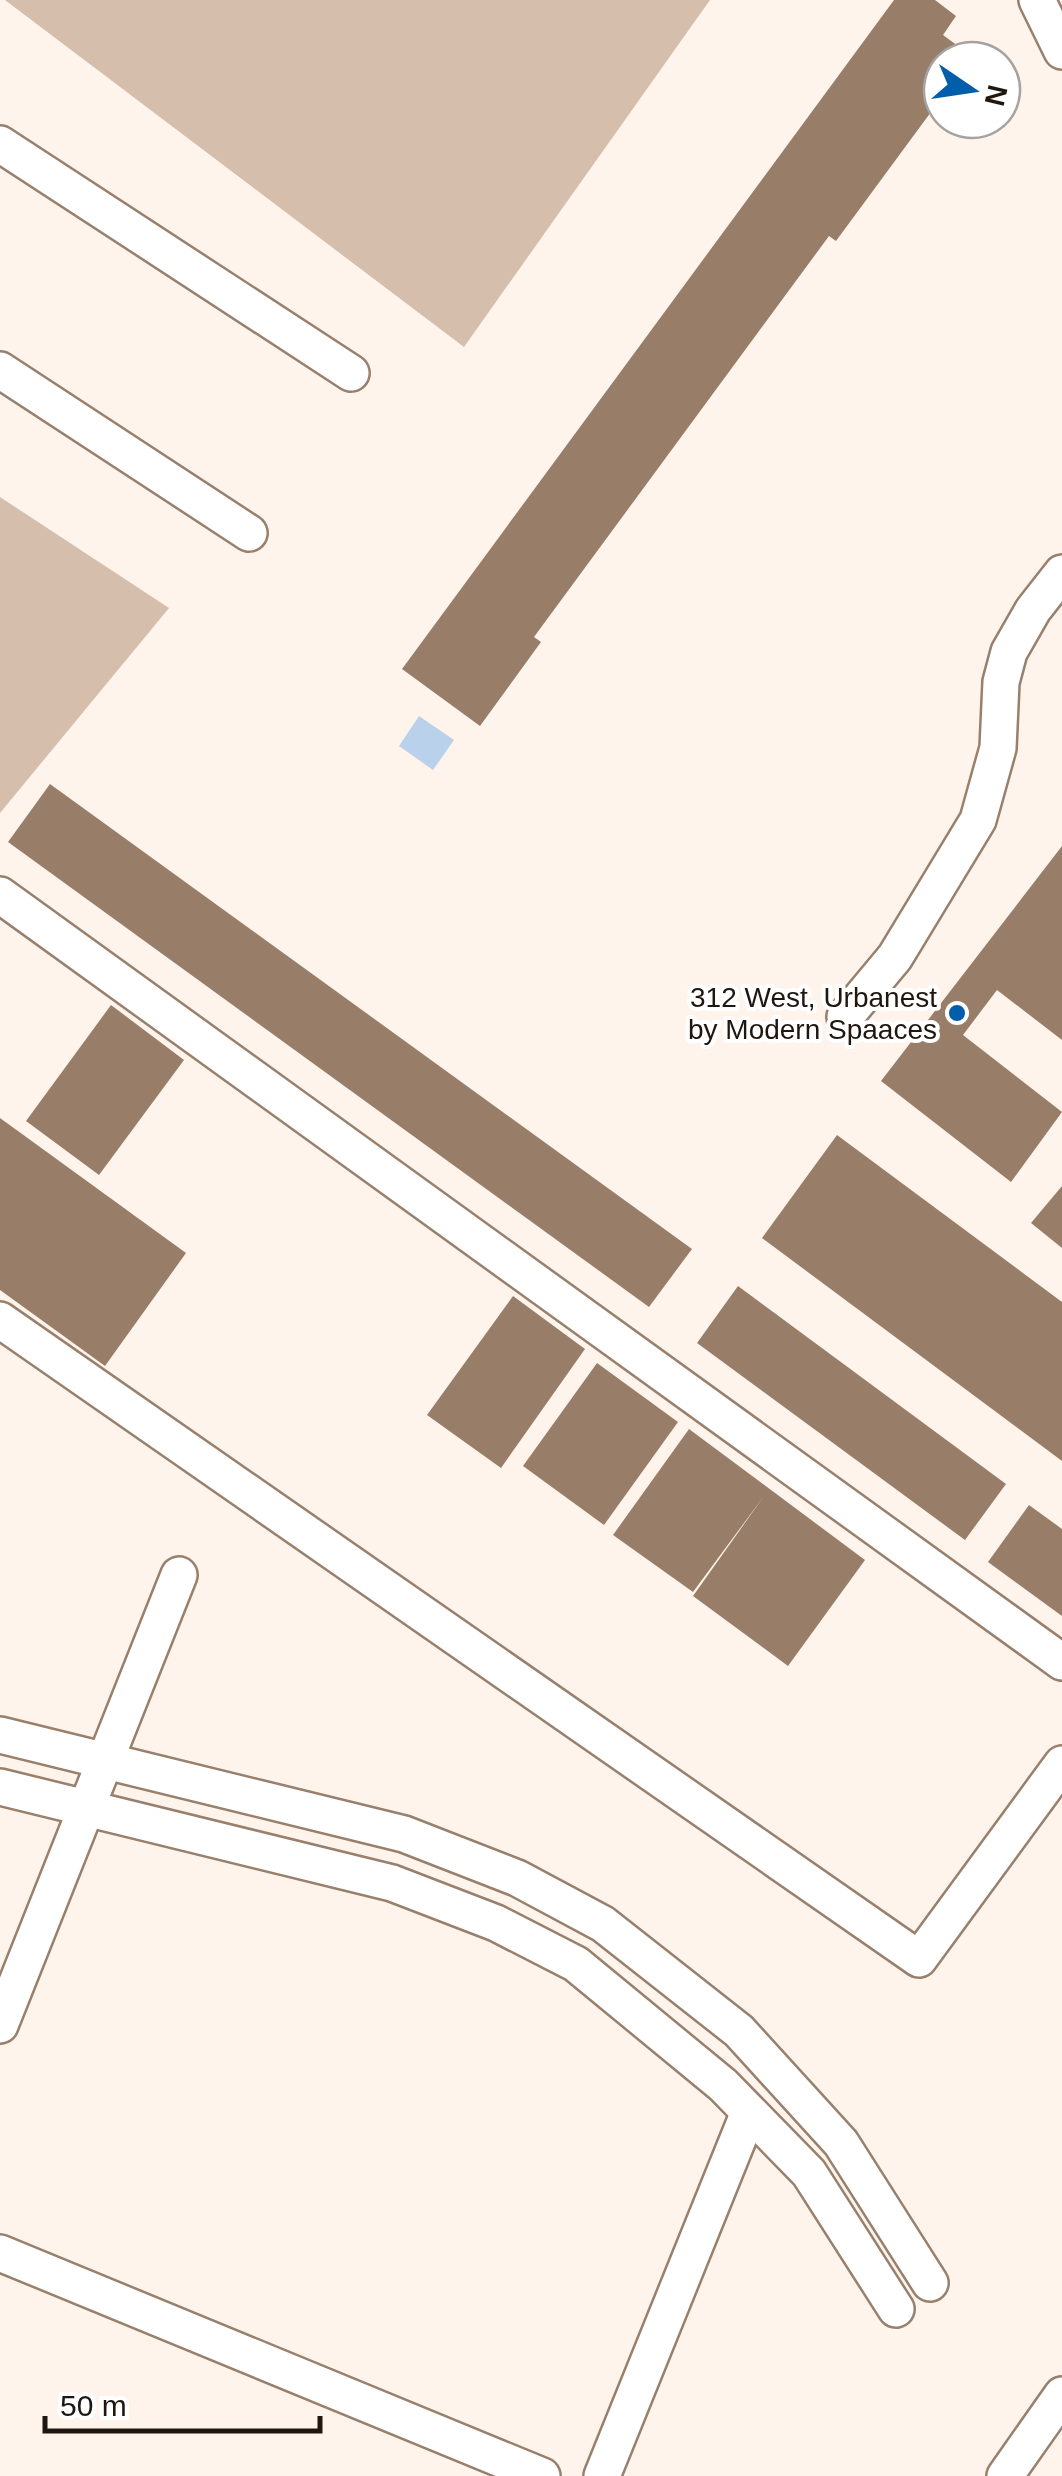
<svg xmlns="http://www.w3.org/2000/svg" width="1062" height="2476" viewBox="0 0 1062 2476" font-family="Arial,sans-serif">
<rect width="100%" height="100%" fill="#fff4eb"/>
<g fill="#d5beac">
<polygon points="5,0 710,0 464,347"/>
<polygon points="0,497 169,608 0,813"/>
</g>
<polygon fill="#bad1eb" points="419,716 454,740 433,770 399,746"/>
<g fill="#987e68">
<polygon points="894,0 935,0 956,16 943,35 977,60 942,60 942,110 938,116 931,112 836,241 829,236 534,637 541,642 480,726 402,669"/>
<polygon points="50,784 692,1249 649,1307 8,842"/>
<polygon points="1062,846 1062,1040 997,990 963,1035 1062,1112 1011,1182 881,1081"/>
<polygon points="111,1005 184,1060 99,1175 26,1121"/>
<polygon points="0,1118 186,1253 105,1366 0,1290"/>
<polygon points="837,1135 1062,1302 1062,1461 762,1238"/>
<polygon points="1062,1186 1062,1248 1031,1223"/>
<polygon points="738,1286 1006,1484 965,1540 697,1343"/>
<polygon points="513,1296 585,1349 501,1468 427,1415"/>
<polygon points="597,1363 678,1422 604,1525 523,1466"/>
<polygon points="689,1429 865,1560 788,1666 693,1596 764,1496 693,1592 613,1535"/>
<polygon points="1029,1505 1062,1529 1062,1616 988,1562"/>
</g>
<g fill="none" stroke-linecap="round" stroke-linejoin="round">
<defs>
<g id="minor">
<polyline points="1037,0 1062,51"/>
<polyline points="0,144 351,373"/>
<polyline points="0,370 249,533"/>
<polyline points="0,895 1062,1662"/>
<polyline points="845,1017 895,957 978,820 998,748 1001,682 1009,652 1033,610 1062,573"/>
<polyline points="0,1320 919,1959 1062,1764"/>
<polyline points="0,1735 404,1834 517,1878 603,1924 739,2031 841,2143 930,2283"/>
<polyline points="0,1787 392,1883 496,1923 576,1964 723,2085 809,2173 896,2309"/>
<polyline points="0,2025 179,1575"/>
<polyline points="0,2253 542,2476"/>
<polyline points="602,2476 749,2112"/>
<polyline points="1005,2476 1062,2395"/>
</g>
</defs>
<use href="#minor" stroke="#98806c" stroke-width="40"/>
<use href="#minor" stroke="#fff" stroke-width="35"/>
</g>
<circle fill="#005eab" stroke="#fff" stroke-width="4" cx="957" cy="1013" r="10"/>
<g text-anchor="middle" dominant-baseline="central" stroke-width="8" stroke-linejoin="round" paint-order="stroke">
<g font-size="28" fill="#1f160f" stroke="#fff" text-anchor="end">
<text x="937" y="997">312 West, Urbanest<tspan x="937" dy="32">by Modern Spaaces</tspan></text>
</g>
</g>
<g transform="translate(972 90) rotate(103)"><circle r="48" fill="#ffffff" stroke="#a5a29f" stroke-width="2.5"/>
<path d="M0-8L18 38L0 25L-18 38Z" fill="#005eab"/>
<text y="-15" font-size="28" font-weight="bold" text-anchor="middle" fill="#1f160f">N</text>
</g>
<path d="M45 2416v15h275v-15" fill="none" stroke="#1f160f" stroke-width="5"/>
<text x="60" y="2416" font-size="30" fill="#1f160f" stroke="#ffffff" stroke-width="8" paint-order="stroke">50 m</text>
</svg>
